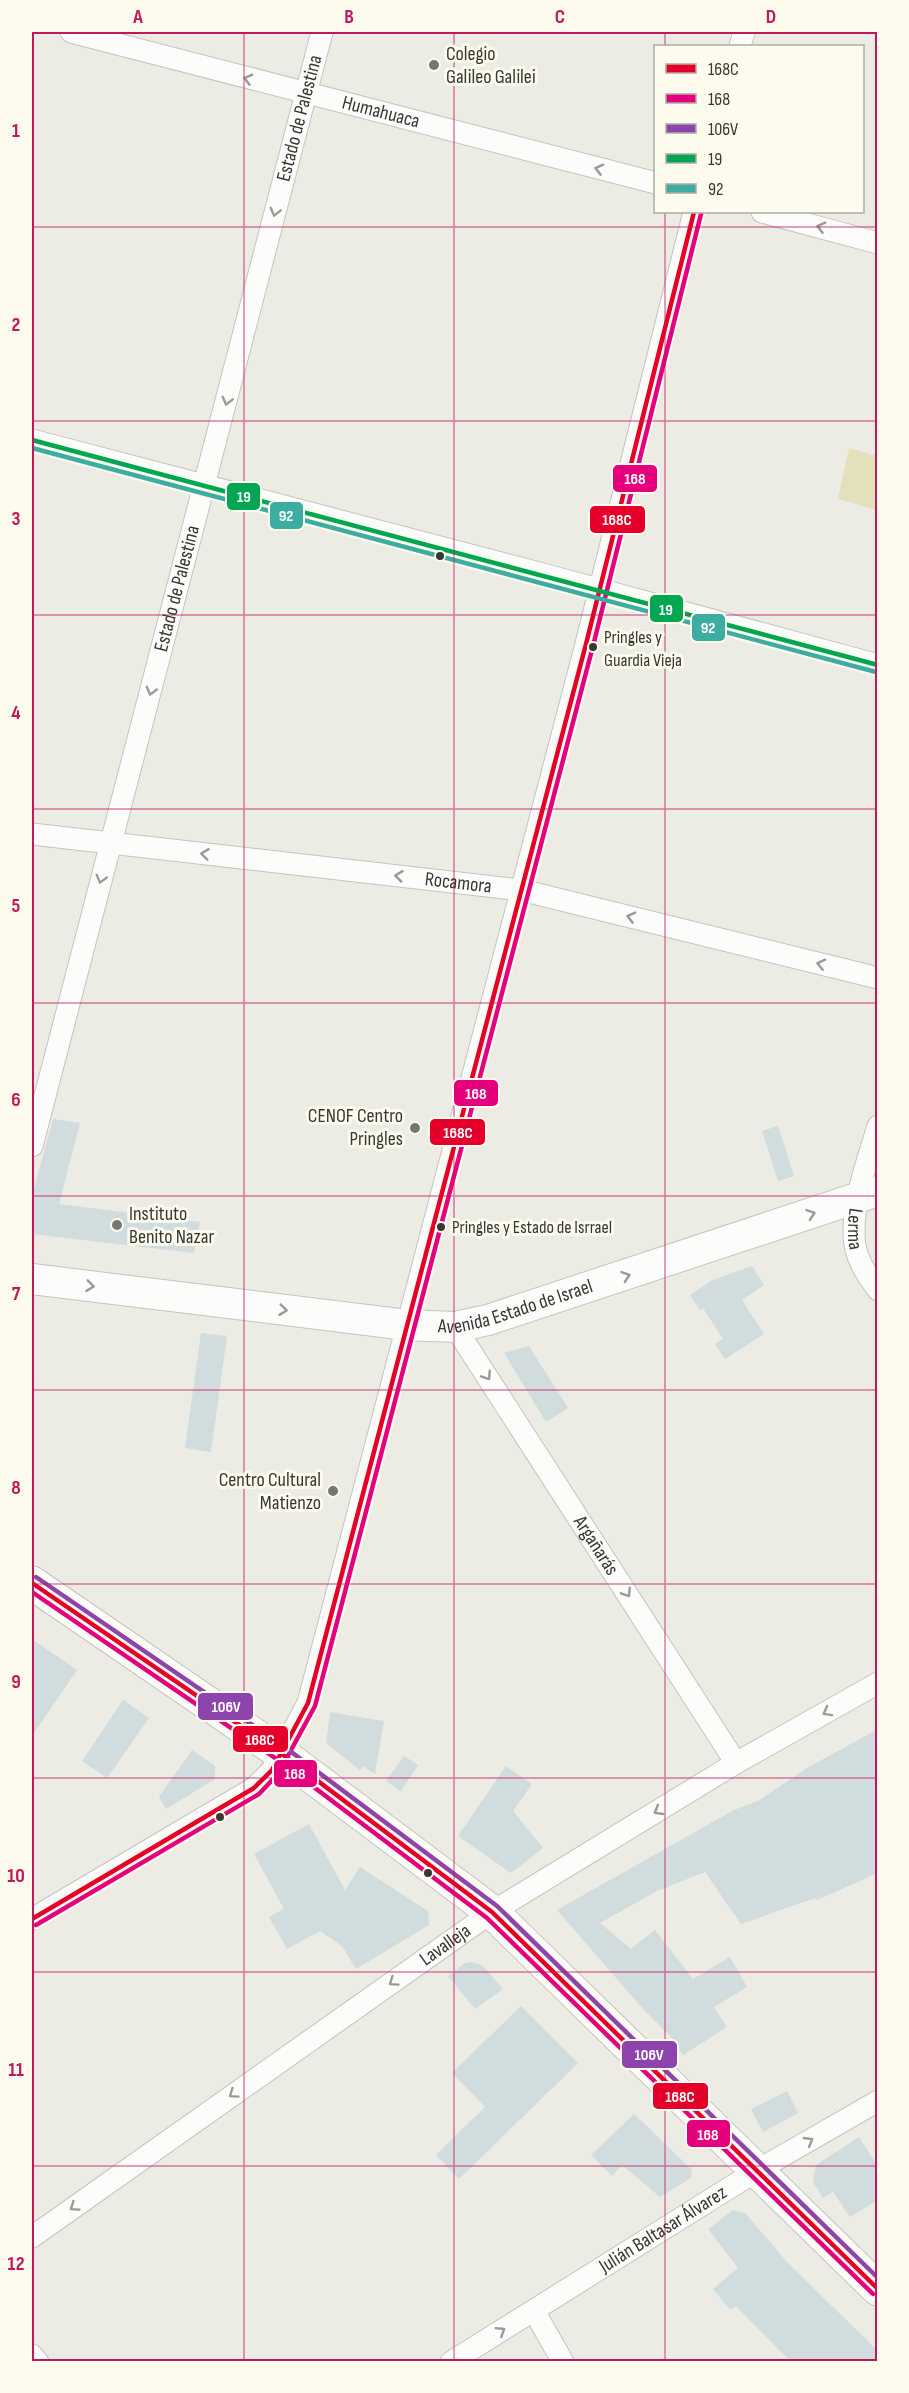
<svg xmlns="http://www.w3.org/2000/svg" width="909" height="2393" viewBox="0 0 909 2393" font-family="'Sofia Sans Condensed',sans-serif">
<rect width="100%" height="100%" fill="#ecebe4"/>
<polygon fill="#e4e0bb" points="849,448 877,456 877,510 838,499"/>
<g fill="#d1dcde">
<polygon points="53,1119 80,1123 59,1204 200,1222 194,1253 32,1234 32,1196"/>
<polygon points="778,1126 794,1176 778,1181 762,1131"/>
<polygon points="752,1266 764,1285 742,1300 764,1334 725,1359 715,1344 723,1339 703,1308 700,1310 690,1295 711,1281"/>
<polygon points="201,1333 227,1336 211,1452 185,1448"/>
<polygon points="529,1346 568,1408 546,1422 504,1353"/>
<polygon points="32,1639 77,1670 32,1736"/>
<polygon points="123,1700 149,1718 107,1778 82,1761"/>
<polygon points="330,1712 384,1721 375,1774 363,1766 360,1770 326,1743"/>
<polygon points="878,1729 878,1873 817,1900 815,1898 741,1924 705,1872 657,1891 600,1923 631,1949 655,1930 693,1979 730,1957 747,1987 714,2007 727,2027 683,2055 670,2036 643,2009 557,1910 734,1810 758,1801 807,1768"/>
<polygon points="192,1750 215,1766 215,1779 166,1809 159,1797"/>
<polygon points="404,1756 418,1765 401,1791 386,1781"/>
<polygon points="506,1766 532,1784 513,1811 543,1848 511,1873 458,1836"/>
<polygon points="309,1824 345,1890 360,1867 428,1911 429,1925 356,1969 342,1946 320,1931 287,1949 269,1917 284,1909 254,1854"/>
<polygon points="472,1962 482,1965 503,1989 475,2009 448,1976 465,1963"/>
<polygon points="521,2006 578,2063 459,2179 436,2155 485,2107 452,2073"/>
<polygon points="787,2091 798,2113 763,2132 751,2109"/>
<polygon points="634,2114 692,2170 691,2178 660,2197 622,2165 612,2176 591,2155"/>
<polygon points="859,2137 878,2167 878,2200 850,2217 833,2192 823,2198 813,2182 816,2165"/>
<polygon points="733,2210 745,2213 787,2262 878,2351 878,2361 790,2361 736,2306 730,2310 713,2289 738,2268 708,2229"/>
</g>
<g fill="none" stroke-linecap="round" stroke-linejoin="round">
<defs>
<g id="street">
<path id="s1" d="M71,32L656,183"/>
<polyline points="740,46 744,32"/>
<polyline points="762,212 878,243"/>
<polyline points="32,440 543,574 878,665"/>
<path id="s2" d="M32,834L521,890L878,978"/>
<path id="s3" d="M878,1126C868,1160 853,1199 854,1235C854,1256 866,1274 878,1290"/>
<path id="s4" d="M32,1146L322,32"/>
<path id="s5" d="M455,1327L736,1763"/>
<polyline points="32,1919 254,1788 272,1770 308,1703 586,644 694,212"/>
<path id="s6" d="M32,2237L492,1912L736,1763L878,1683"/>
<polyline points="534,2311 563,2362"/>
<polyline points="32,2355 38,2362"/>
<path id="s7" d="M451,2362L758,2170L878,2101"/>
</g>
<g id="secondary">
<path id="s8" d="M32,1279L407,1325L455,1327L488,1320L878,1191"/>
</g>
<polyline id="primary" points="32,1583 282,1754 492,1912 878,2289"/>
</defs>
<use href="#street" stroke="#c5c4bf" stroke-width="23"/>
<use href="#secondary" stroke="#c5c4bf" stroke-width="32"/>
<use href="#primary" stroke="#c5c4bf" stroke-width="35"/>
<use href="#street" stroke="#fcfcfb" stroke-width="21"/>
<use href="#secondary" stroke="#fcfcfb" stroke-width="30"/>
<use href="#primary" stroke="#fcfcfb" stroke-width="33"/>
<defs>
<g id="bus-1">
<polyline points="32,1583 282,1754 492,1912 878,2289"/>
<polyline points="32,1919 254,1788 272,1770 308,1703 586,644 694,212"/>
</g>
<g id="bus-2">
<polyline points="32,1592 278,1760 487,1918 873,2294"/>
<polyline points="36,1925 259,1794 278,1774 315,1706 593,646 701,214"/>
</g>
<polyline id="bus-3" points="36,1577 286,1748 497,1906 878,2278"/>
<polyline id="bus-4" points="32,440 878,665"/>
<polyline id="bus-5" points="32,448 876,672"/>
</defs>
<use href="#bus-1" stroke="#fcfbee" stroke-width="9"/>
<use href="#bus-2" stroke="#fcfbee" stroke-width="9"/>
<use href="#bus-3" stroke="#fcfbee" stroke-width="9"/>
<use href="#bus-4" stroke="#fcfbee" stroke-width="9"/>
<use href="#bus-5" stroke="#fcfbee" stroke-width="9"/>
<use href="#bus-1" stroke="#e4002b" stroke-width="4.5"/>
<use href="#bus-2" stroke="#e5007d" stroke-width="4.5"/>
<use href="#bus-3" stroke="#8e44ad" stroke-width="4.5"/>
<use href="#bus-4" stroke="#00a651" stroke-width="4.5"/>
<use href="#bus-5" stroke="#3eada1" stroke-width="4.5"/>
</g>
<defs><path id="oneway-chevron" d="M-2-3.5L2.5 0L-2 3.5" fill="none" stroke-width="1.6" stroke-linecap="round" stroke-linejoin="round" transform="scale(1.5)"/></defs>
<g stroke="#9a9a96">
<use href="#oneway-chevron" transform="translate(248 79) rotate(-165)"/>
<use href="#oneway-chevron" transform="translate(599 169) rotate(-166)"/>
<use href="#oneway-chevron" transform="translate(275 212) rotate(104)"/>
<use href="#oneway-chevron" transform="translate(821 227) rotate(-165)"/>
<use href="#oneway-chevron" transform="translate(227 401) rotate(104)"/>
<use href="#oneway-chevron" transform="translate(151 691) rotate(105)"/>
<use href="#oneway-chevron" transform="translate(205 854) rotate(-173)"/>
<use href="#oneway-chevron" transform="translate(399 876) rotate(-173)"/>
<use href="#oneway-chevron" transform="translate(101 879) rotate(105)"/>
<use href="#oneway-chevron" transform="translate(631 917) rotate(-166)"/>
<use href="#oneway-chevron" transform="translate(821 964) rotate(-166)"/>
<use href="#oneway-chevron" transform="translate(811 1214) rotate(-19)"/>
<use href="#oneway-chevron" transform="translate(626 1276) rotate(-19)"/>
<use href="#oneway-chevron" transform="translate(90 1286) rotate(7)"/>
<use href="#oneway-chevron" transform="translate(283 1310) rotate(7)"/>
<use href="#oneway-chevron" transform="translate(487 1376) rotate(57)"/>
<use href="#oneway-chevron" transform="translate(627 1593) rotate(57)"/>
<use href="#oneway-chevron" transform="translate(827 1712) rotate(151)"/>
<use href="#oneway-chevron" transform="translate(658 1811) rotate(149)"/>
<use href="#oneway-chevron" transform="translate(393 1982) rotate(145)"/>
<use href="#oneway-chevron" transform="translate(233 2094) rotate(145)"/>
<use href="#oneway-chevron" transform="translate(809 2141) rotate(-30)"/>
<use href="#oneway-chevron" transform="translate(74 2207) rotate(145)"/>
<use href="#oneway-chevron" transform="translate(501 2331) rotate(-32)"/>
</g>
<path fill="none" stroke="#c2185b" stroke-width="1.5" stroke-opacity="0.55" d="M244,32V2362M454,32V2362M665,32V46M665,212V2362M32,227H878M32,421H878M32,615H878M32,809H878M32,1003H878M32,1196H878M32,1390H878M32,1584H878M32,1778H878M32,1972H878M32,2166H878"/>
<g fill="#777670" stroke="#fcfbee" stroke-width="2">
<circle cx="434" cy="65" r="6"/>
<circle cx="415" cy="1128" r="6"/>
<circle cx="117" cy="1225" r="6"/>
<circle cx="333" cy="1491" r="6"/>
</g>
<g fill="#383732" stroke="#fcfbee" stroke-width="2">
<circle cx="440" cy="556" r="5"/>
<circle cx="593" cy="647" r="5"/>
<circle cx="441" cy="1227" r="5"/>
<circle cx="220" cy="1817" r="5"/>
<circle cx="428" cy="1873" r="5"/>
</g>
<g text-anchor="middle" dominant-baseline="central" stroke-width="6" stroke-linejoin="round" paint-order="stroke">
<g font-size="18" fill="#383732" stroke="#fcfbee" text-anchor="start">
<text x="604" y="637">Pringles y<tspan x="604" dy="23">Guardia Vieja</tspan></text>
<text x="452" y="1227">Pringles y Estado de Isrrael</text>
</g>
<g font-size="20" fill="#383732" stroke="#fcfbee" text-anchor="start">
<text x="446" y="54">Colegio<tspan x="446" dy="23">Galileo Galilei</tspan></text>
<text x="403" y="1116" text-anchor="end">CENOF Centro<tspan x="403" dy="23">Pringles</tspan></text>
<text x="129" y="1214">Instituto<tspan x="129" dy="23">Benito Nazar</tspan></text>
<text x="321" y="1480" text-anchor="end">Centro Cultural<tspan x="321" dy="23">Matienzo</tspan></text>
</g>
<g font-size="20" fill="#383732" stroke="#fcfbee">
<text stroke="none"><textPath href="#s1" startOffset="320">Humahuaca</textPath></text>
<text stroke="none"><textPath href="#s4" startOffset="1062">Estado de Palestina</textPath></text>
<text stroke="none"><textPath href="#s4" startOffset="576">Estado de Palestina</textPath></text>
<text stroke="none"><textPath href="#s2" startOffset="429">Rocamora</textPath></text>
<text stroke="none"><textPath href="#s3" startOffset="106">Lerma</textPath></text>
<text stroke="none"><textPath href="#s8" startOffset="489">Avenida Estado de Israel</textPath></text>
<text stroke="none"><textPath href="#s5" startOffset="260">Argañarás</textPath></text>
<text stroke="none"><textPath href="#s6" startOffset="506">Lavalleja</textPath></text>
<text stroke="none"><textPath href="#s7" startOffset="250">Julián Baltasar Álvarez</textPath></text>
</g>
</g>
<g stroke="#fcfbee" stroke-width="2">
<rect x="612" y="464" width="46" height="29" rx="6" fill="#e5007d"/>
<rect x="226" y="482" width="35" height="29" rx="6" fill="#00a651"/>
<rect x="269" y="501" width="35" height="29" rx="6" fill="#3eada1"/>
<rect x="589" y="505" width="57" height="29" rx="6" fill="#e4002b"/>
<rect x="649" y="594" width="35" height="29" rx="6" fill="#00a651"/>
<rect x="691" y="613" width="35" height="29" rx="6" fill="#3eada1"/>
<rect x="453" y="1079" width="46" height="28" rx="6" fill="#e5007d"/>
<rect x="429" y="1118" width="57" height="28" rx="6" fill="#e4002b"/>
<rect x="197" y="1692" width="57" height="29" rx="6" fill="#8e44ad"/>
<rect x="232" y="1725" width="57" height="28" rx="6" fill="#e4002b"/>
<rect x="273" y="1759" width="45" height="29" rx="6" fill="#e5007d"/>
<rect x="621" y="2040" width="57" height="29" rx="6" fill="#8e44ad"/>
<rect x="652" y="2082" width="57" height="28" rx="6" fill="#e4002b"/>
<rect x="686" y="2119" width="45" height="29" rx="6" fill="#e5007d"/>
</g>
<g font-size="16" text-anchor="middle" font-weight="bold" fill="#fff">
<text x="635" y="484">168</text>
<text x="244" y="502">19</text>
<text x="286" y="521">92</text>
<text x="617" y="525">168C</text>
<text x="666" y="615">19</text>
<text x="708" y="633">92</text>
<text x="476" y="1099">168</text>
<text x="458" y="1138">168C</text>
<text x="226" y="1712">106V</text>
<text x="260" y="1745">168C</text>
<text x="295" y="1779">168</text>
<text x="649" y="2060">106V</text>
<text x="680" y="2102">168C</text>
<text x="708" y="2140">168</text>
</g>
<rect width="909" height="2393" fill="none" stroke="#fcfbee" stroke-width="66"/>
<rect x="654" y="45" width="210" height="168" fill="#fcfbee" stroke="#aeada3" stroke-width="1.5"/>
<rect x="666" y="64" width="30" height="9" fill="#e4002b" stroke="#aeada3" stroke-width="1.5"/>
<text x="708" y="75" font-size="18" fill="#383732">168C</text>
<rect x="666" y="94" width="30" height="9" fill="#e5007d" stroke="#aeada3" stroke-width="1.5"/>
<text x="708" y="105" font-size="18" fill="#383732">168</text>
<rect x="666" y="124" width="30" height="9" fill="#8e44ad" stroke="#aeada3" stroke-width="1.5"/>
<text x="708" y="135" font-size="18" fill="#383732">106V</text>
<rect x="666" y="154" width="30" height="9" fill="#00a651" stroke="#aeada3" stroke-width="1.5"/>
<text x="708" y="165" font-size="18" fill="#383732">19</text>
<rect x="666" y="184" width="30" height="9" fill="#3eada1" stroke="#aeada3" stroke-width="1.5"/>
<text x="708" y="195" font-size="18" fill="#383732">92</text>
<rect x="33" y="33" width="843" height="2327" fill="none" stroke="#c2185b" stroke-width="2"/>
<g font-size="20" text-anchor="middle" font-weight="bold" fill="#c2185b">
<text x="138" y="23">A</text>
<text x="349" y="23">B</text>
<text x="560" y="23">C</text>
<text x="771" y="23">D</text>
<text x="16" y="137">1</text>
<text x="16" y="331">2</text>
<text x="16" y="525">3</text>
<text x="16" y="719">4</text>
<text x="16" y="912">5</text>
<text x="16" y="1106">6</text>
<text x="16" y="1300">7</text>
<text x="16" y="1494">8</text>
<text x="16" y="1688">9</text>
<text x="16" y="1882">10</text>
<text x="16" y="2076">11</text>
<text x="16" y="2270">12</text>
</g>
</svg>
